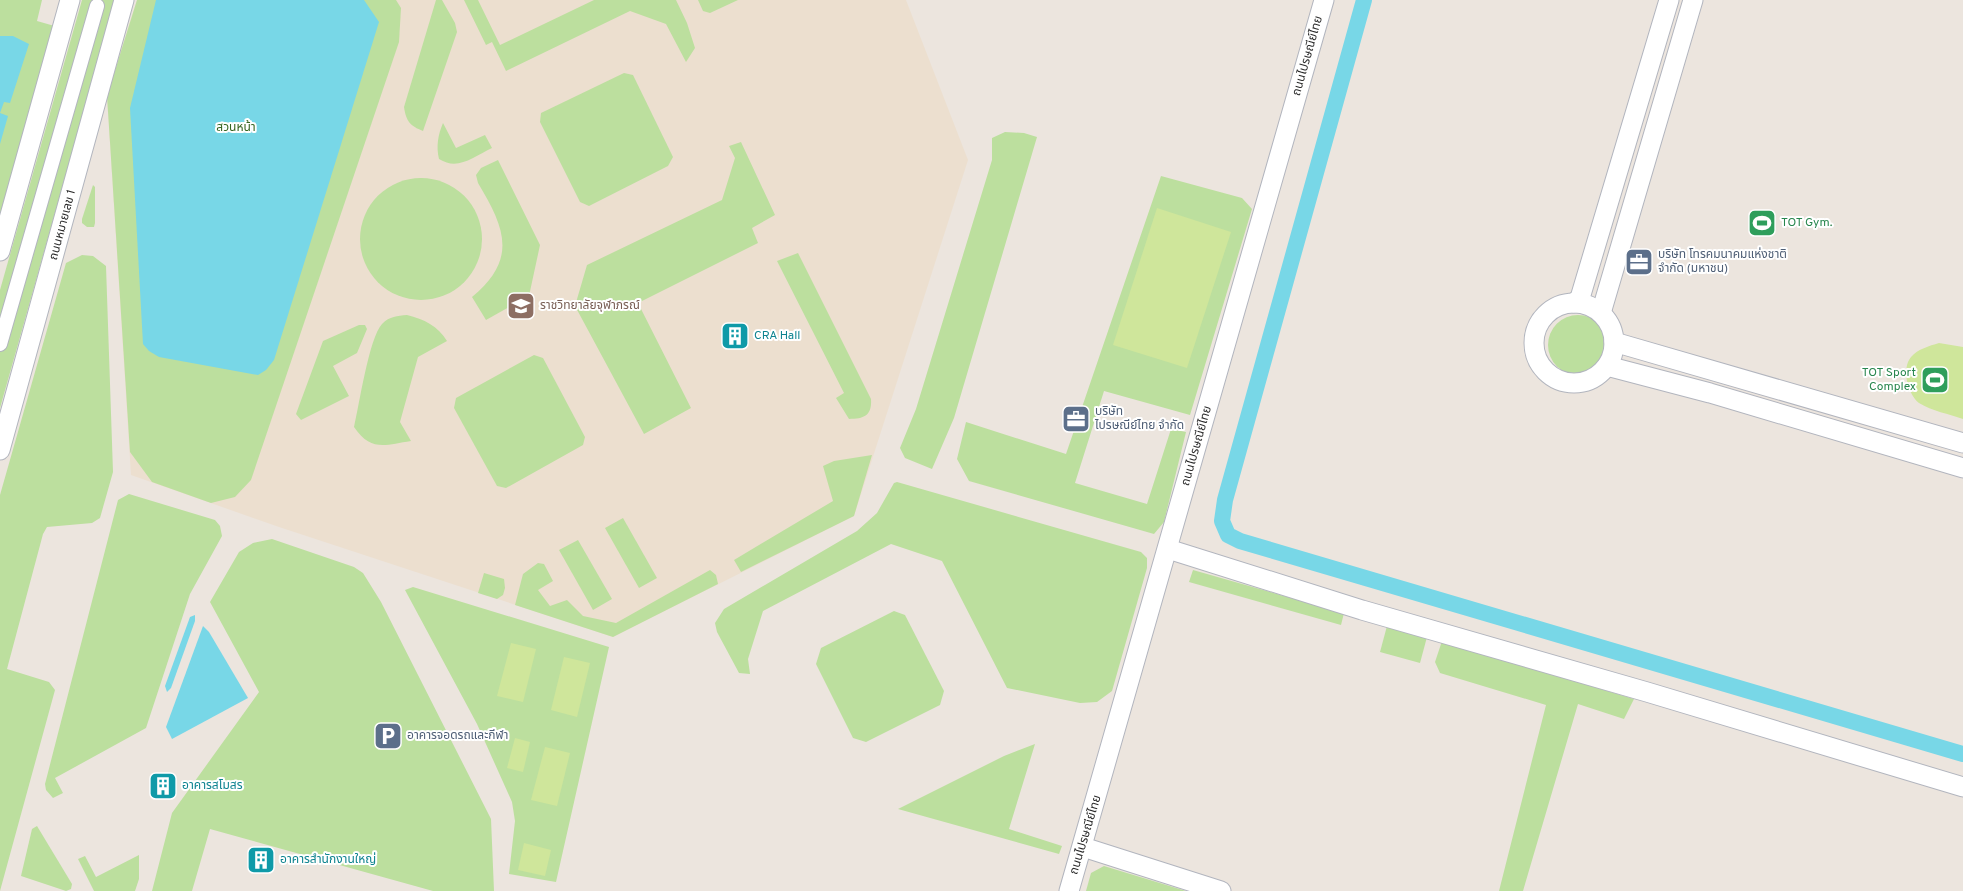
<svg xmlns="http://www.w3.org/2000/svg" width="1963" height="891" viewBox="0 0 1963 891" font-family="Overpass,'Noto Sans Thai',sans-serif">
<rect width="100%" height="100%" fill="#ece5de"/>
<polygon fill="#ecdfcf" points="137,0 906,0 968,160 854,516 613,637 279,527 131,475 107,96"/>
<g fill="#bcdf9e">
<polygon points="0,0 42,0 37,21 58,27 0,234"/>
<polygon points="82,0 115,0 0,408 0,290"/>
<polygon points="137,0 396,0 401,8 399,42 251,480 235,497 211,503 152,482 130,452 107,96"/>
<path d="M436,0H442L455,23L457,32L423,131C410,126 406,121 404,107Z"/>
<polygon points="464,0 478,0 500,45 594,0 676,0 687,23 695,48 686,62 666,24 630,11 506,71 492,42 486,45"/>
<polygon points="698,0 738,0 710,13 703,11"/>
<polygon points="624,73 633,75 673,157 668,166 589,206 580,202 540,122 541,113"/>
<path d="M443,123L456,148L485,135L492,148C473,157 458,171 439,159C436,146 438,135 443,123Z"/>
<polygon points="1005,132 1024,133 1037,137 954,418 932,469 905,458 900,448 916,409 992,160 992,138"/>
<polygon points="741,142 775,215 752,228 758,243 638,303 691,408 644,434 575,306 587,265 722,200 735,158 729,146"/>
<path d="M498,160L540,245L529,296L486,320L472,297C518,259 505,228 478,183L476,175L481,168Z"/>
<polygon points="1161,176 1242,198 1252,209 1190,415 1104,391 1075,483 1147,504 1171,429 1186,432 1164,522 1154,534 969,481 957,459 966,422 1066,454"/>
<circle cx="421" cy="239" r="61"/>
<polygon points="93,185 95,187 95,223 94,227 87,227 82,223 82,219"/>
<path d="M798,253L871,399C872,415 865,419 849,419L836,398L844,393L777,261Z"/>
<polygon points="82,255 93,256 106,266 113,472 100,518 92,523 47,527 43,534 7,669 49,682 55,690 0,891 0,495 66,263"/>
<path d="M407,315C424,319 438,326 447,341L418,357L400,422L411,441C385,445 371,452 354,427C359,406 369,338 382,324C390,316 397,316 407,315Z"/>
<circle cx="1578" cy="345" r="30"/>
<polygon points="359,325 365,325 367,329 357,353 333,366 349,396 301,420 296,414 323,341"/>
<polygon points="534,355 543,358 585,437 583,445 506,488 497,486 454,408 456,398"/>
<polygon points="872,455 854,516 741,572 734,560 833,501 823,466 834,461"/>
<polygon points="897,482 1141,552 1147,558 1147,568 1112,691 1097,702 1080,703 1007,688 942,561 891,544 763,611 748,659 750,674 739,673 717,632 715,623 724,609 857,531 877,513 894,483"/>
<polygon points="129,494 215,520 220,526 222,536 190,594 146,728 55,778 63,793 53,798 46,790 45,784 118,500"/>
<polygon points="623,518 657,578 639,588 605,528"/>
<polygon points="272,539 354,567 363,573 381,602 491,819 494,891 433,891 210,829 192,891 152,891 172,813 259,692 210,602 239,552 253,543"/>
<polygon points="578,540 612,599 593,610 559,550"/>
<polygon points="538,563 544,564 553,581 538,590 550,606 567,600 583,616 616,623 710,570 716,575 718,584 613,637 515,605 523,574"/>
<polygon points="1193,570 1344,613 1341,625 1189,582"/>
<polygon points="484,573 504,579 505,588 503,595 497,599 478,593"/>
<polygon points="413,587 609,647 556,882 509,874 515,821 512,802 477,724 405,590"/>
<polygon points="894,611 905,615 944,691 940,705 866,742 853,738 816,664 821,648"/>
<polygon points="1387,626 1427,637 1420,663 1380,652"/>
<polygon points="1442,641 1634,699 1624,719 1578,704 1523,891 1499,891 1546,705 1440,673 1435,662"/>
<polygon points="1035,744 1009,829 1062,846 1059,854 898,809 1004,756"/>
<polygon points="37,826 72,884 71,889 66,891 21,876 32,829"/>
<polygon points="139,855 139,879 135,891 94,891 78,859 85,856 96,877"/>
<polygon points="1104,866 1186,891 1086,891 1091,873"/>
</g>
<g fill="#cfe69b">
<polygon points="1157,208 1231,232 1187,368 1113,345"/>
<path d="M1939,343L1963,347V419C1949,414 1932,411 1919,403C1908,394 1901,369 1911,357C1918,349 1929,346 1939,343Z"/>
<polygon points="511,643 536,649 523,702 497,696"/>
<polygon points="564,657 590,663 577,717 551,710"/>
<polygon points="515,738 530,742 523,772 507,768"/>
<polygon points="545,747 570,753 557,806 531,800"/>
<polygon points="524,843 551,850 545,876 518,870"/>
</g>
<g fill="#78d7e7">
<polygon points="156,0 364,0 379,22 274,360 266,370 258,375 159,357 149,351 143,344 130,108"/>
<polygon points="0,36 13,36 29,44 10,103 4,102 0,113 8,116 0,144"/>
<polygon points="195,615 195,621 171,688 167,692 165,686 190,617"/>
<polygon points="203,626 209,632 248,698 172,739 166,727"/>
</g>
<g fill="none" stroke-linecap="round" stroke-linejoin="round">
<polyline stroke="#78d7e7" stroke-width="16" points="1364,0 1225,500 1222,521 1228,535 1240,541 1963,754"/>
<defs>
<polyline id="pedestrian" points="0,344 97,6"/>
<g id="minor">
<polyline points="0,251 70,0"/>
<polyline points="1574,303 1580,298 1669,0"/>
<circle cx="1574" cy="343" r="40"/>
<polyline points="1601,313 1693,0"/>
<polyline points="1614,342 1963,443"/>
<polyline points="1607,366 1710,393 1963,468"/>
<polyline points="0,450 124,0"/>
<polyline points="1168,549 1362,610 1647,692 1963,787"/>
<polyline points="1083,847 1221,891"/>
<polyline points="1069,891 1324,0"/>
</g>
</defs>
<use href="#pedestrian" stroke="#b2b5be" stroke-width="16"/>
<use href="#minor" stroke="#b2b5be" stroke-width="21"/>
<use href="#pedestrian" stroke="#fff" stroke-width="14"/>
<use href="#minor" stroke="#fff" stroke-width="19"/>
</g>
<defs>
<symbol id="stadium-square" viewBox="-11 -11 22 22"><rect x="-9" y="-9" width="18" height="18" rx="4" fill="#2e9e5b" stroke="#fff"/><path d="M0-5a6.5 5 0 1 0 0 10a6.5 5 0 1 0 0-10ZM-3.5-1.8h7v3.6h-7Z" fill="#fff"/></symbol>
<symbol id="office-square" viewBox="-11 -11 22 22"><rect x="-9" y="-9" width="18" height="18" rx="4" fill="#5c6f8a" stroke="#fff"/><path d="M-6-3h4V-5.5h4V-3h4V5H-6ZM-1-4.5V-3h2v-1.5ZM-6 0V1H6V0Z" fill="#fff"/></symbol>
<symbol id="university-square" viewBox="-11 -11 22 22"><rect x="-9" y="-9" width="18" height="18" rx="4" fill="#8d6e63" stroke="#fff"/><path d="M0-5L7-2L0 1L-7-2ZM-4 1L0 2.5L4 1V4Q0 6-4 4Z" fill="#fff"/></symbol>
<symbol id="building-square" viewBox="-11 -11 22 22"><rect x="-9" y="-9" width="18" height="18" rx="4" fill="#0f9aa8" stroke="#fff"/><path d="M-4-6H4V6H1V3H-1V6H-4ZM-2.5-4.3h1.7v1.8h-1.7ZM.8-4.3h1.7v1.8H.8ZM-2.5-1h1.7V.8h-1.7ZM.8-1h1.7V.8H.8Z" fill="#fff"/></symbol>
<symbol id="parking-square" viewBox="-11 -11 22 22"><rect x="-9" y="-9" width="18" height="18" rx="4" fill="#5c6f8a" stroke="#fff"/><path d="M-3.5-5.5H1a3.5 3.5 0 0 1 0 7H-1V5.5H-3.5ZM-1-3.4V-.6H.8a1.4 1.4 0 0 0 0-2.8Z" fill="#fff"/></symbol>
</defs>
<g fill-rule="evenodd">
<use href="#stadium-square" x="1746" y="207" width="32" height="32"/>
<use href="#office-square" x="1623" y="246" width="32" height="32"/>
<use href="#university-square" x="505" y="290" width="32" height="32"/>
<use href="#building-square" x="719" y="320" width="32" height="32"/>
<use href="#stadium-square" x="1919" y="364" width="32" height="32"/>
<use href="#office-square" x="1060" y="403" width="32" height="32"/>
<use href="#parking-square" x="372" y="720" width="32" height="32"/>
<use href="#building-square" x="147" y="770" width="32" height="32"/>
<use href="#building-square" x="245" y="844" width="32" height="32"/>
</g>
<g text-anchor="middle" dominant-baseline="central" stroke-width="4" stroke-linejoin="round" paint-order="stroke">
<g font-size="12" fill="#2b2b2b" stroke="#fff">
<text transform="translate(1308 56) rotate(-74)">ถนนไปรษณีย์ไทย</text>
<text transform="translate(63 225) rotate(-75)">ถนนหมายเลข 1</text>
<text transform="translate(1197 446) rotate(-74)">ถนนไปรษณีย์ไทย</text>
<text transform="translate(1086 835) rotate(-73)">ถนนไปรษณีย์ไทย</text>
</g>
<g font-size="12" fill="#35641f" stroke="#fff">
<text x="236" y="128">สวนหน้า</text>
</g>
<g font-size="12" fill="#27864d" stroke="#fff" text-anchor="start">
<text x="1781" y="223">TOT Gym.</text>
<text x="1916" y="373" text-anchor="end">TOT Sport<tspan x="1916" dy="14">Complex</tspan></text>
</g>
<g font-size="12" fill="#4e5e75" stroke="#fff" text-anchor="start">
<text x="1658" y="255">บริษัท โทรคมนาคมแห่งชาติ<tspan x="1658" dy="14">จำกัด (มหาชน)</tspan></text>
<text x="1095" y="412">บริษัท<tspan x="1095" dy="14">ไปรษณีย์ไทย จำกัด</tspan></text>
<text x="407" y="736">อาคารจอดรถและกีฬา</text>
</g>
<g font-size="12" fill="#785e54" stroke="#fff" text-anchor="start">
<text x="540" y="306">ราชวิทยาลัยจุฬาภรณ์</text>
</g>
<g font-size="12" fill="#0d838f" stroke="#fff" text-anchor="start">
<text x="754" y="336">CRA Hall</text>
<text x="182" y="786">อาคารสโมสร</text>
<text x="280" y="860">อาคารสำนักงานใหญ่</text>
</g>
</g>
</svg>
